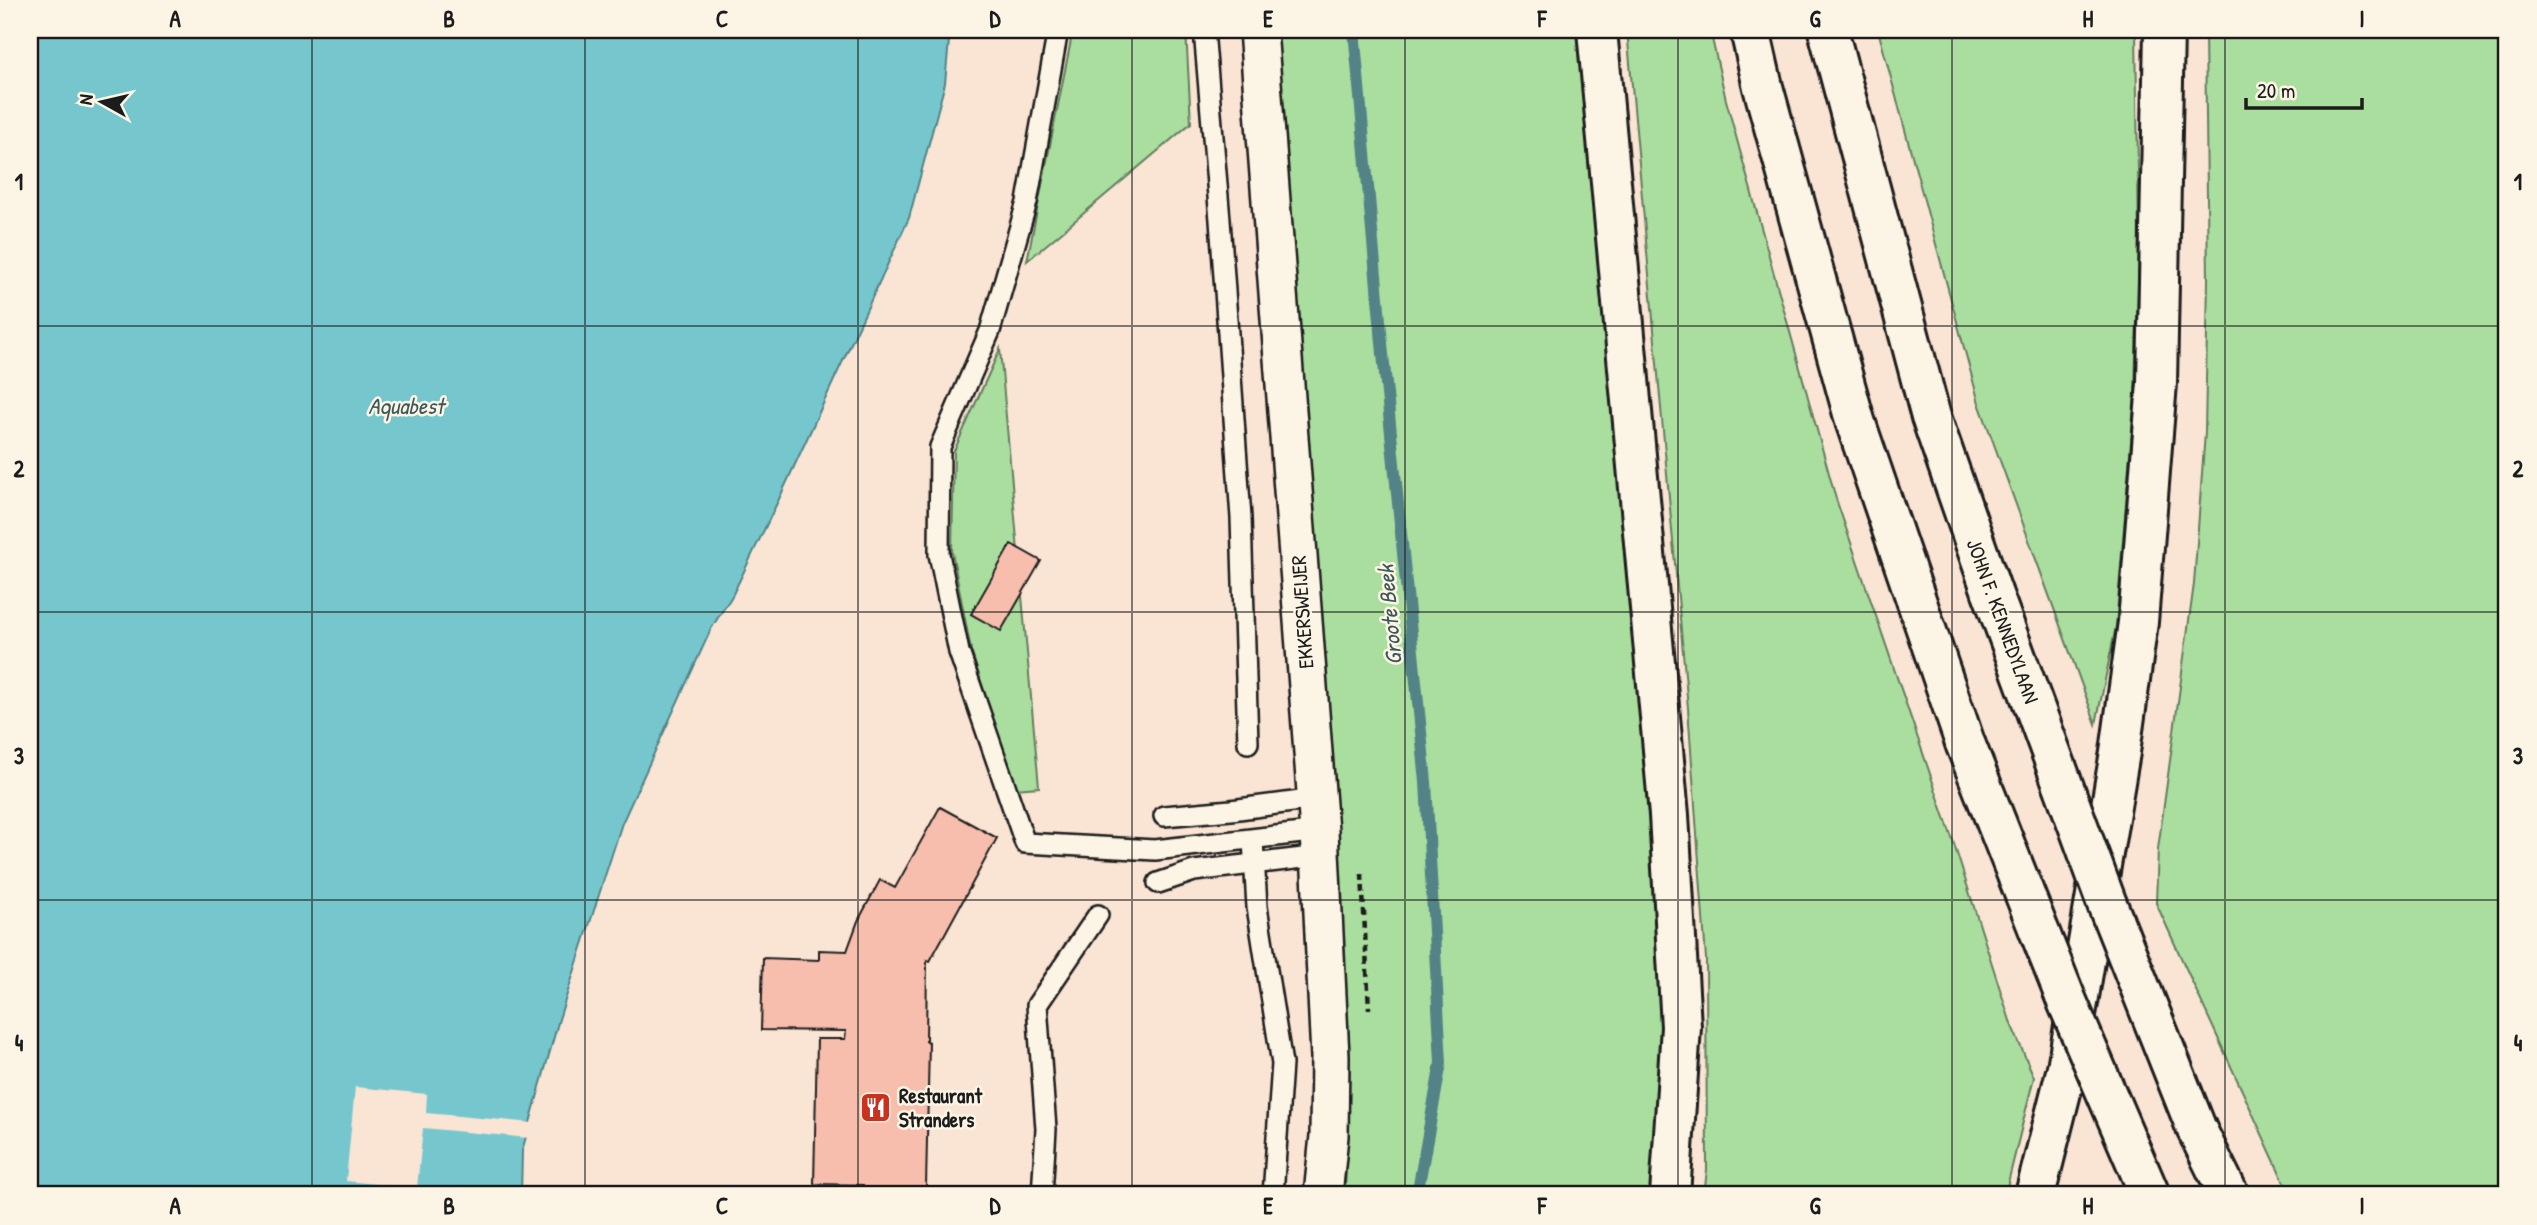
<svg xmlns="http://www.w3.org/2000/svg" width="2537" height="1225" viewBox="0 0 2537 1225" font-family="'Patrick Hand',sans-serif">
<rect width="100%" height="100%" fill="#fae4d4"/>
<filter id="ink" filterUnits="userSpaceOnUse"><feTurbulence type="fractalNoise" baseFrequency=".0143" numOctaves="2"/><feDisplacementMap in="SourceGraphic" scale="14" xChannelSelector="R" yChannelSelector="G"/><feConvolveMatrix kernelMatrix="1 2 1 2 8 2 1 2 1" color-interpolation-filters="sRGB"/></filter>
<g filter="url(#ink)">
<g fill="#aade9f" stroke="#637d5e" stroke-width="2">
<polygon points="1073,30 1186,30 1191,123 1027,261"/>
<polygon points="1275,30 1581,30 1635,610 1665,1030 1652,1195 1345,1195 1350,1058 1333,760"/>
<polygon points="1627,30 1710,30 1726,100 1836,499 1954,844 2011,1024 2034,1077 2005,1195 1704,1195 1707,1170 1706,959 1688,708"/>
<polygon points="1878,30 2136,30 2139,241 2135,392 2116,626 2096,724 1979,403"/>
<polygon points="2205,30 2507,30 2507,1195 2290,1195 2156,903 2158,849 2194,584 2205,432 2208,280"/>
<polygon points="1000,349 1039,787 1015,789 971,650 952,552 954,451"/>
</g>
<polygon fill="#76c7cd" stroke="#528386" stroke-width="2" points="30,30 950,30 945,83 909,218 779,499 732,596 712,627 622,823 559,1019 522,1151 521,1195 30,1195"/>
<polygon fill="#fae4d4" points="355,1087 427,1094 426,1113 533,1123 529,1138 423,1128 417,1188 346,1181"/>
<g fill="none" stroke-linecap="round" stroke-linejoin="round">
<polyline stroke="#528386" stroke-width="12" points="1354,30 1383,354 1426,782 1441,1063 1417,1195"/>
</g>
<g fill="#f7beae" stroke="#1c1c1c" stroke-width="2">
<polygon points="1011,544 1041,561 1001,631 971,614"/>
<polygon points="940,807 997,838 930,961 927,960 926,1041 929,1042 926,1187 924,1187 924,1195 862,1195 863,1185 814,1184 817,1039 845,1039 846,1031 761,1030 763,958 819,960 819,950 847,951 858,921 880,880 895,888"/>
</g>
<g fill="none" stroke-linecap="round" stroke-linejoin="round">
<defs>
<g id="service">
<polyline points="1058,30 1027,202 990,331 940,447 939,554 959,652 1025,843 1155,850 1319,831"/>
<polyline points="1204,30 1220,220 1241,518 1248,743"/>
<polyline points="1164,816 1231,810 1316,799"/>
<polyline points="1253,840 1257,907 1282,1064 1273,1195"/>
<polyline points="1158,883 1194,871 1320,856"/>
<polyline points="1042,1195 1046,1129 1037,1005 1098,915"/>
</g>
<polyline id="minor" points="1258,30 1319,831 1330,1057 1329,1136 1323,1195"/>
<g id="motorway">
<polyline points="1597,30 1669,815 1681,1027 1670,1195"/>
<polyline points="1750,30 1763,87 1855,421 1965,743"/>
<polyline points="1828,30 1931,417 1992,592"/>
<polyline points="2197,1130 2229,1195"/>
<polyline points="2035,1195 2067,1068 2120,752 2138,622 2157,383 2164,30"/>
</g>
</defs>
<use href="#service" stroke="#1c1c1c" stroke-width="24"/>
<use href="#minor" stroke="#1c1c1c" stroke-width="42"/>
<use href="#motorway" stroke="#1c1c1c" stroke-width="44"/>
<polyline stroke="#1c1c1c" stroke-width="4.5" stroke-dasharray="7 5" stroke-linecap="butt" points="1362,874 1369,1009"/>
<use href="#service" stroke="#fcf5e5" stroke-width="19"/>
<use href="#minor" stroke="#fcf5e5" stroke-width="37"/>
<use href="#motorway" stroke="#fcf5e5" stroke-width="38"/>
<defs>
<g id="motorway-bridge">
<polyline points="1992,592 2107,904 2197,1130"/>
<polyline points="1965,743 2066,999 2150,1195"/>
</g>
</defs>
<use href="#motorway-bridge" stroke="#1c1c1c" stroke-width="44" stroke-linecap="butt"/>
<use href="#motorway-bridge" stroke="#fcf5e5" stroke-width="38"/>
</g>
</g>
<path fill="none" stroke="#1c1c1c" stroke-width="2" stroke-opacity="0.55" d="M312,30V1195M585,30V1195M858,30V1195M1132,30V1195M1405,30V1195M1678,30V1195M1952,30V1195M2225,30V1195M30,326H2507M30,612H2507M30,900H2507"/>
<defs>
<symbol id="restaurant-square" viewBox="-11 -11 22 22"><rect x="-9" y="-9" width="18" height="18" rx="4" fill="#c8321e" stroke="#fcf5e5"/><path d="M-5-6h1v4h1v-4h1v4h1v-4h1v5L-1.5 .5V6h-2V.5L-5-1ZM5-6V6H3V1.5H1.5Q1.5-4 5-6Z" fill="#fff"/></symbol>
</defs>
<g fill-rule="evenodd">
<use href="#restaurant-square" x="858" y="1090" width="35" height="35"/>
</g>
<g text-anchor="middle" dominant-baseline="central" stroke-width="5" stroke-linejoin="round" paint-order="stroke">
<g font-size="21" fill="#1c1c1c" stroke="#fcf5e5">
<text transform="translate(1302 612) rotate(-94)">EKKERSWEIJER</text>
<text transform="translate(2003 621) rotate(70)">JOHN F. KENNEDYLAAN</text>
</g>
<g font-size="21" font-weight="bold" fill="#1c1c1c" stroke="#fcf5e5" text-anchor="start">
<text x="899" y="1095">Restaurant<tspan x="899" dy="24">Stranders</tspan></text>
</g>
<g font-size="23" font-style="italic" fill="#3c585a" stroke="#fcf5e5">
<text x="406" y="405">Aquabest</text>
<text transform="translate(1389 615) rotate(-95)">Groote Beek</text>
</g>
</g>
<rect width="2537" height="1225" fill="none" stroke="#fcf5e5" stroke-width="77"/>
<g transform="translate(102 102) rotate(278)" stroke="#fcf5e5" stroke-width="5" paint-order="stroke">
<path d="M0-5L12 26L0 18L-12 26Z" fill="#1c1c1c"/>
<text y="-10" font-size="19" font-weight="bold" text-anchor="middle" fill="#1c1c1c">N</text>
</g>
<path d="M2246 98v10h116v-10" fill="none" stroke="#1c1c1c" stroke-width="3.5"/>
<text x="2257" y="98" font-size="21" fill="#1c1c1c" stroke="#fcf5e5" stroke-width="5" paint-order="stroke">20 m</text>
<rect x="38" y="38" width="2460" height="1148" fill="none" stroke="#1c1c1c" stroke-width="2.5"/>
<g font-size="23" text-anchor="middle" font-weight="bold" fill="#1c1c1c">
<text x="175" y="27">A</text>
<text x="449" y="27">B</text>
<text x="722" y="27">C</text>
<text x="995" y="27">D</text>
<text x="1268" y="27">E</text>
<text x="1542" y="27">F</text>
<text x="1815" y="27">G</text>
<text x="2088" y="27">H</text>
<text x="2362" y="27">I</text>
<text x="19" y="190">1</text>
<text x="2518" y="190">1</text>
<text x="19" y="477">2</text>
<text x="2518" y="477">2</text>
<text x="19" y="764">3</text>
<text x="2518" y="764">3</text>
<text x="19" y="1051">4</text>
<text x="2518" y="1051">4</text>
<text x="175" y="1214">A</text>
<text x="449" y="1214">B</text>
<text x="722" y="1214">C</text>
<text x="995" y="1214">D</text>
<text x="1268" y="1214">E</text>
<text x="1542" y="1214">F</text>
<text x="1815" y="1214">G</text>
<text x="2088" y="1214">H</text>
<text x="2362" y="1214">I</text>
</g>
</svg>
